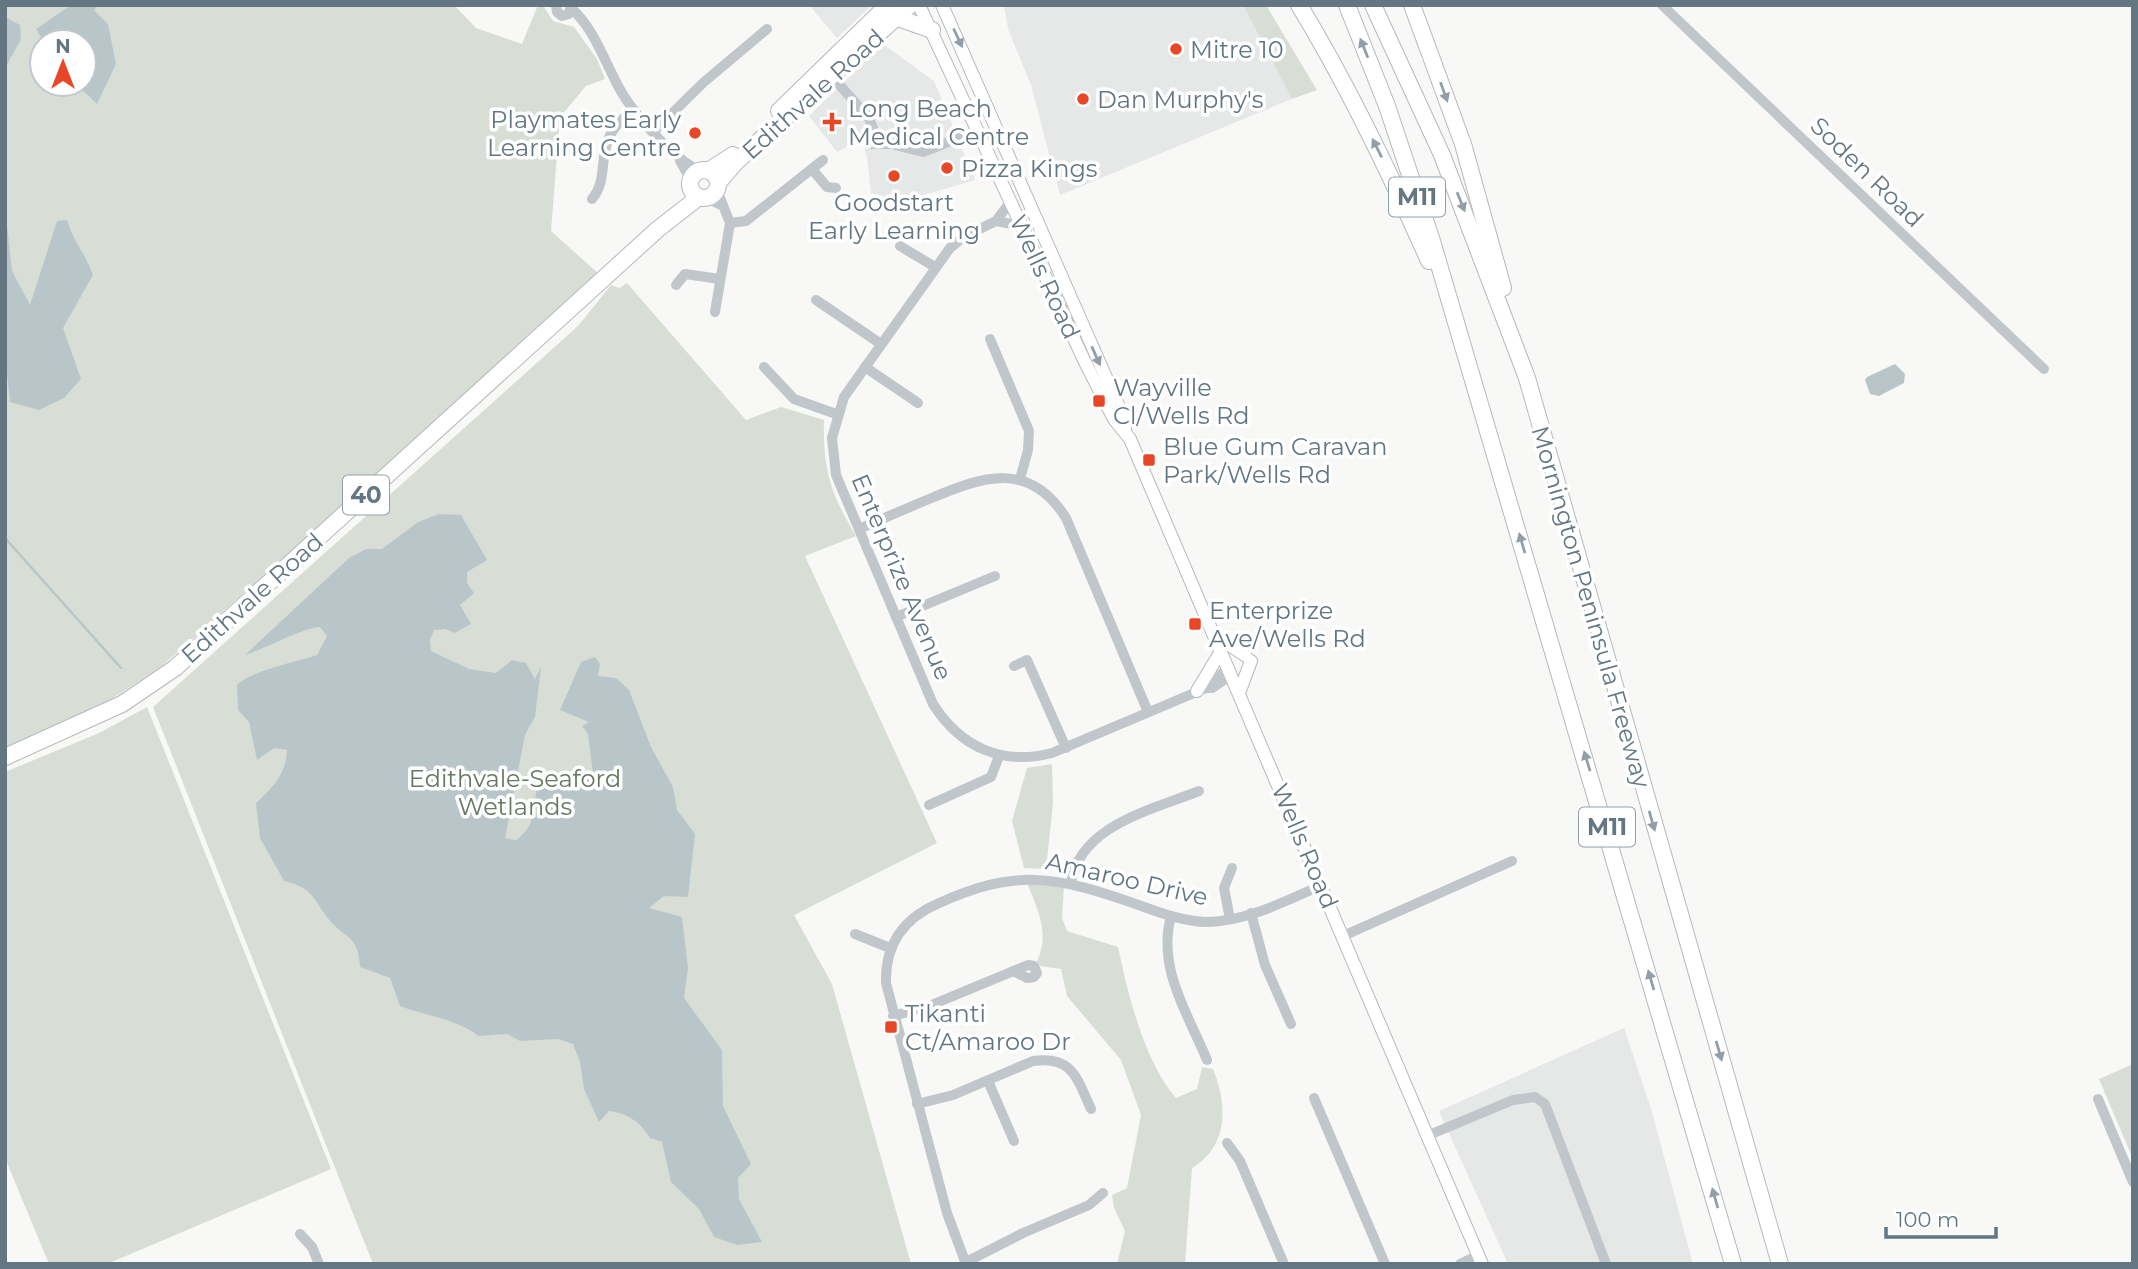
<svg xmlns="http://www.w3.org/2000/svg" width="2138" height="1269" viewBox="0 0 2138 1269" font-family="Montserrat,sans-serif">
<rect width="100%" height="100%" fill="#f8f8f6"/>
<g fill="#e6e8e7">
<polygon points="809,5 872,5 837,38"/>
<polygon points="1004,5 1243,5 1292,99 1060,195 1031,85 1008,29"/>
<polygon points="883,44 934,81 975,180 904,201 871,193 867,157 861,139 837,152 809,116"/>
<polygon points="1624,1028 1652,1112 1693,1264 1508,1264 1439,1111"/>
</g>
<g fill="#d8ded5" fill-rule="evenodd">
<path d="M5,5H454L476,28L522,44L538,5L544,7L553,21L574,27L597,59L605,79L586,86L560,117L551,231L600,275L162,666L95,710L5,748ZM42,42H84V84H42Z"/>
<polygon points="1243,5 1266,5 1317,90 1292,99"/>
<path d="M627,283L746,420L781,407L824,420C823,471 830,492 856,536L805,556L937,843L794,915L832,984L911,1264H373L153,707L578,326L611,285L620,288Z"/>
<polygon points="147,707 331,1169 107,1264 49,1264 5,1158 5,772 99,733"/>
<polygon points="1052,764 1053,803 1046,869 1024,868 1012,821 1027,768"/>
<path d="M1027,883L1064,887L1062,918L1067,931L1118,947C1128,994 1144,1061 1176,1098L1197,1089L1202,1067L1213,1069C1228,1105 1228,1147 1192,1168L1185,1264H1117L1125,1231L1114,1208L1112,1195L1127,1188L1141,1115L1121,1060L1067,996L1061,969L1040,966L1037,961C1050,935 1038,909 1027,883Z"/>
<polygon points="2133,1064 2133,1159 2099,1079"/>
</g>
<g fill="#b9c6c9">
<polygon points="71,5 99,5 94,10 108,24 116,64 97,104 78,86 51,86 84,84 84,42 44,42 36,29"/>
<polygon points="5,17 20,25 21,39 5,68"/>
<path d="M5,207L12,271L30,305L57,221L67,220C73,241 86,255 93,275L63,328L81,379L64,398L39,410L10,402L5,355Z"/>
<polygon points="1895,364 1905,374 1904,383 1879,396 1870,394 1865,380 1867,377"/>
<path d="M439,514L461,515L487,560L467,572V583L474,593L460,605L471,624L455,633L445,629L434,630L430,640L431,651L469,669L496,673L512,660L526,663L535,679L541,667L535,717L525,735L505,838L516,840C541,823 531,799 540,774L556,771L569,779V786L581,783L593,774L588,734L582,726L589,722L560,710L581,662L595,657L600,664L598,676L616,678L629,690L651,747L673,787L677,810L695,834L688,897L664,896L649,908L682,917L688,968L684,998L722,1050L723,1106L751,1164L738,1178L739,1199L762,1242L737,1245L714,1237L699,1209L671,1182L662,1142L650,1138C640,1122 629,1114 609,1111L599,1122L584,1089L580,1062L573,1044L558,1039L520,1041L507,1034L478,1036C460,1020 423,1015 400,1006L390,978L360,967C358,936 349,941 332,923C314,903 316,888 284,881L260,838L256,803C273,787 286,774 287,750L274,748L257,760L249,722L238,710L237,685C250,671 296,662 317,655L327,636L320,627C302,628 267,648 245,655L349,558L366,549H382L418,522Z"/>
</g>
<g fill="none" stroke-linecap="round" stroke-linejoin="round">
<polyline stroke="#b9c6c9" stroke-width="2.5" points="5,538 121,668"/>
<defs>
<g id="major">
<polyline points="919,5 1084,360 1114,419 1130,439 1482,1264"/>
<polyline points="942,5 1123,416 1125,430"/>
<polyline points="1216,641 1225,642 1246,656"/>
<polyline points="1197,691 1221,651"/>
<polyline points="1239,693 1251,661"/>
</g>
<g id="highway">
<path d="M1299,5C1349,87 1390,173 1429,261"/>
<polyline points="1347,5 1387,106 1432,241 1733,1264"/>
<polyline points="1373,5 1442,155 1527,378 1780,1264"/>
<polyline points="1412,5 1463,144 1503,288"/>
<polyline points="898,18 932,30"/>
<polyline points="779,111 888,5"/>
<circle cx="704" cy="184" r="14"/>
<polyline points="708,171 733,155"/>
<polyline points="718,183 736,162 910,5"/>
<polyline points="5,757 122,704 175,668 658,229 699,197"/>
</g>
</defs>
<use href="#major" stroke="#b5babe" stroke-width="14"/>
<use href="#highway" stroke="#b5b9bc" stroke-width="18"/>
<g stroke="#c1c6ca" stroke-width="10">
<polyline points="556,5 557,12 562,16 569,14 571,5"/>
<polyline points="1662,5 2044,369"/>
<path d="M572,9C593,28 603,57 616,82C630,111 671,157 700,171"/>
<polyline points="828,72 869,118 879,143"/>
<polyline points="654,131 704,82 767,29"/>
<polyline points="871,144 891,144 923,152 978,130"/>
<polyline points="680,161 691,180"/>
<polyline points="812,169 827,187 836,188"/>
<polyline points="707,198 723,206"/>
<path d="M592,199C614,173 588,141 634,110"/>
<path d="M1011,201L996,221L965,236L950,248L844,397L832,438L836,475L933,704C960,747 1002,766 1052,753L1206,688H1212L1231,675"/>
<polyline points="996,221 1022,226"/>
<polyline points="730,223 746,221 823,160"/>
<polyline points="900,246 935,267"/>
<polyline points="676,285 685,274 720,279"/>
<polyline points="816,300 881,344"/>
<polyline points="715,312 730,223 717,190"/>
<polyline points="990,339 1029,431 1028,450 1020,479"/>
<polyline points="764,367 794,399 836,414"/>
<polyline points="865,367 918,403"/>
<path d="M859,529C882,519 905,509 929,499C982,477 1029,459 1066,518L1148,712"/>
<polyline points="896,617 995,576"/>
<polyline points="1014,666 1027,660 1066,748"/>
<polyline points="1206,688 1228,668"/>
<polyline points="929,805 991,777 999,756"/>
<path d="M1071,883C1080,825 1152,810 1199,791"/>
<polyline points="1251,913 1265,965 1291,1024"/>
<path d="M1171,916C1157,968 1187,1012 1207,1060"/>
<polyline points="1230,919 1224,888 1232,868"/>
<polyline points="855,934 890,948"/>
<polyline points="1343,936 1512,861"/>
<polyline points="893,1016 929,1006 1028,965 1034,966 1037,973 1034,977 1027,978 1013,971"/>
<polyline points="988,1081 1014,1141"/>
<polyline points="1314,1098 1385,1264"/>
<polyline points="2098,1099 2133,1182"/>
<path d="M917,1104L953,1095L1033,1061C1073,1055 1077,1079 1091,1109"/>
<polyline points="1429,1135 1513,1100 1535,1097 1545,1104 1606,1264"/>
<polyline points="1227,1143 1240,1161 1284,1264"/>
<polyline points="300,1234 312,1247 319,1264"/>
<polyline points="966,1262 1023,1233 1089,1205 1103,1193"/>
<path d="M966,1264L947,1213L886,983C885,945 903,919 937,904C1015,868 1054,876 1133,903C1156,911 1180,921 1205,922C1245,922 1286,901 1322,885"/>
<polyline points="1460,1264 1479,1255"/>
</g>
<use href="#major" stroke="#fff" stroke-width="12"/>
<use href="#highway" stroke="#fff" stroke-width="16"/>
</g>
<defs><path id="oneway-solid" d="M-6-.8H1V-3.2L6.5 0L1 3.2V.8H-6Z" transform="scale(1.75)"/></defs>
<g fill="#929fa8">
<use href="#oneway-solid" transform="translate(958 38) rotate(65)"/>
<use href="#oneway-solid" transform="translate(1364 48) rotate(-112)"/>
<use href="#oneway-solid" transform="translate(1444 92) rotate(70)"/>
<use href="#oneway-solid" transform="translate(1377 148) rotate(-117)"/>
<use href="#oneway-solid" transform="translate(1461 202) rotate(68)"/>
<use href="#oneway-solid" transform="translate(1096 356) rotate(66)"/>
<use href="#oneway-solid" transform="translate(1522 543) rotate(-106)"/>
<use href="#oneway-solid" transform="translate(1587 761) rotate(-107)"/>
<use href="#oneway-solid" transform="translate(1652 821) rotate(74)"/>
<use href="#oneway-solid" transform="translate(1651 980) rotate(-106)"/>
<use href="#oneway-solid" transform="translate(1719 1051) rotate(74)"/>
<use href="#oneway-solid" transform="translate(1715 1198) rotate(-106)"/>
</g>
<g fill="#e84727" stroke="#fff" stroke-width="2.5">
<circle cx="1176" cy="49" r="7"/>
<circle cx="1083" cy="99" r="7"/>
<path d="M828.5 111.5h7v7h7v7h-7v7h-7v-7h-7v-7h7z"/>
<circle cx="695" cy="133" r="7"/>
<circle cx="947" cy="168" r="7"/>
<circle cx="894" cy="176" r="7"/>
<rect x="1092" y="394" width="14" height="14" rx="3.5"/>
<rect x="1142" y="453" width="14" height="14" rx="3.5"/>
<rect x="1188" y="617" width="14" height="14" rx="3.5"/>
<rect x="884" y="1020" width="14" height="14" rx="3.5"/>
</g>
<g text-anchor="middle" dominant-baseline="central" stroke-width="7" stroke-linejoin="round" paint-order="stroke">
<g fill="#fff" stroke="#929fa8" stroke-width="2">
<rect x="1389" y="177.5" width="56" height="39" rx="5"/>
<rect x="343" y="475.5" width="46" height="39" rx="5"/>
<rect x="1579" y="807.5" width="56" height="39" rx="5"/>
</g>
<g font-size="23" font-weight="bold" fill="#637682">
<text x="1417" y="197">M11</text>
<text x="366" y="495">40</text>
<text x="1607" y="827">M11</text>
</g>
<g font-size="24" fill="#637682" stroke="#fff" text-anchor="start">
<text x="1190" y="49">Mitre 10</text>
<text x="1097" y="99">Dan Murphy's</text>
<text x="848" y="108">Long Beach<tspan x="848" dy="28">Medical Centre</tspan></text>
<text x="681" y="119" text-anchor="end">Playmates Early<tspan x="681" dy="28">Learning Centre</tspan></text>
<text x="961" y="168">Pizza Kings</text>
<text x="894" y="202" text-anchor="middle">Goodstart<tspan x="894" dy="28">Early Learning</tspan></text>
<text x="1113" y="387">Wayville<tspan x="1113" dy="28">Cl/Wells Rd</tspan></text>
<text x="1163" y="446">Blue Gum Caravan<tspan x="1163" dy="28">Park/Wells Rd</tspan></text>
<text x="1209" y="610">Enterprize<tspan x="1209" dy="28">Ave/Wells Rd</tspan></text>
<text x="905" y="1013">Tikanti<tspan x="905" dy="28">Ct/Amaroo Dr</tspan></text>
</g>
<g font-size="24" fill="#637682" stroke="#fff">
<text transform="translate(813 94) rotate(-42)">Edithvale Road</text>
<text transform="translate(1867 172) rotate(44)">Soden Road</text>
<text transform="translate(1045 277) rotate(65)">Wells Road</text>
<text transform="translate(902 577) rotate(67)">Enterprize Avenue</text>
<text transform="translate(252 598) rotate(-42)">Edithvale Road</text>
<text transform="translate(1591 607) rotate(74)">Mornington Peninsula Freeway</text>
<text transform="translate(1305 846) rotate(67)">Wells Road</text>
<text transform="translate(1127 879) rotate(13)">Amaroo Drive</text>
</g>
<g font-size="24" fill="#677962" stroke="#fff">
<text x="515" y="778">Edithvale-Seaford<tspan x="515" dy="28">Wetlands</tspan></text>
</g>
</g>
<rect width="2138" height="1269" fill="none" stroke="#637682" stroke-width="14"/>
<g transform="translate(63 63)"><circle r="33" fill="#ffffff" stroke="#c1c8cd" stroke-width="2"/>
<path d="M0-5L12 26L0 18L-12 26Z" fill="#e84727"/>
<text y="-10" font-size="19" font-weight="bold" text-anchor="middle" fill="#637682">N</text>
</g>
<path d="M1886 1227v10h110v-10" fill="none" stroke="#637682" stroke-width="3.5"/>
<text x="1896" y="1227" font-size="21" fill="#637682" stroke="#ffffff" stroke-width="5" paint-order="stroke">100 m</text>
</svg>
